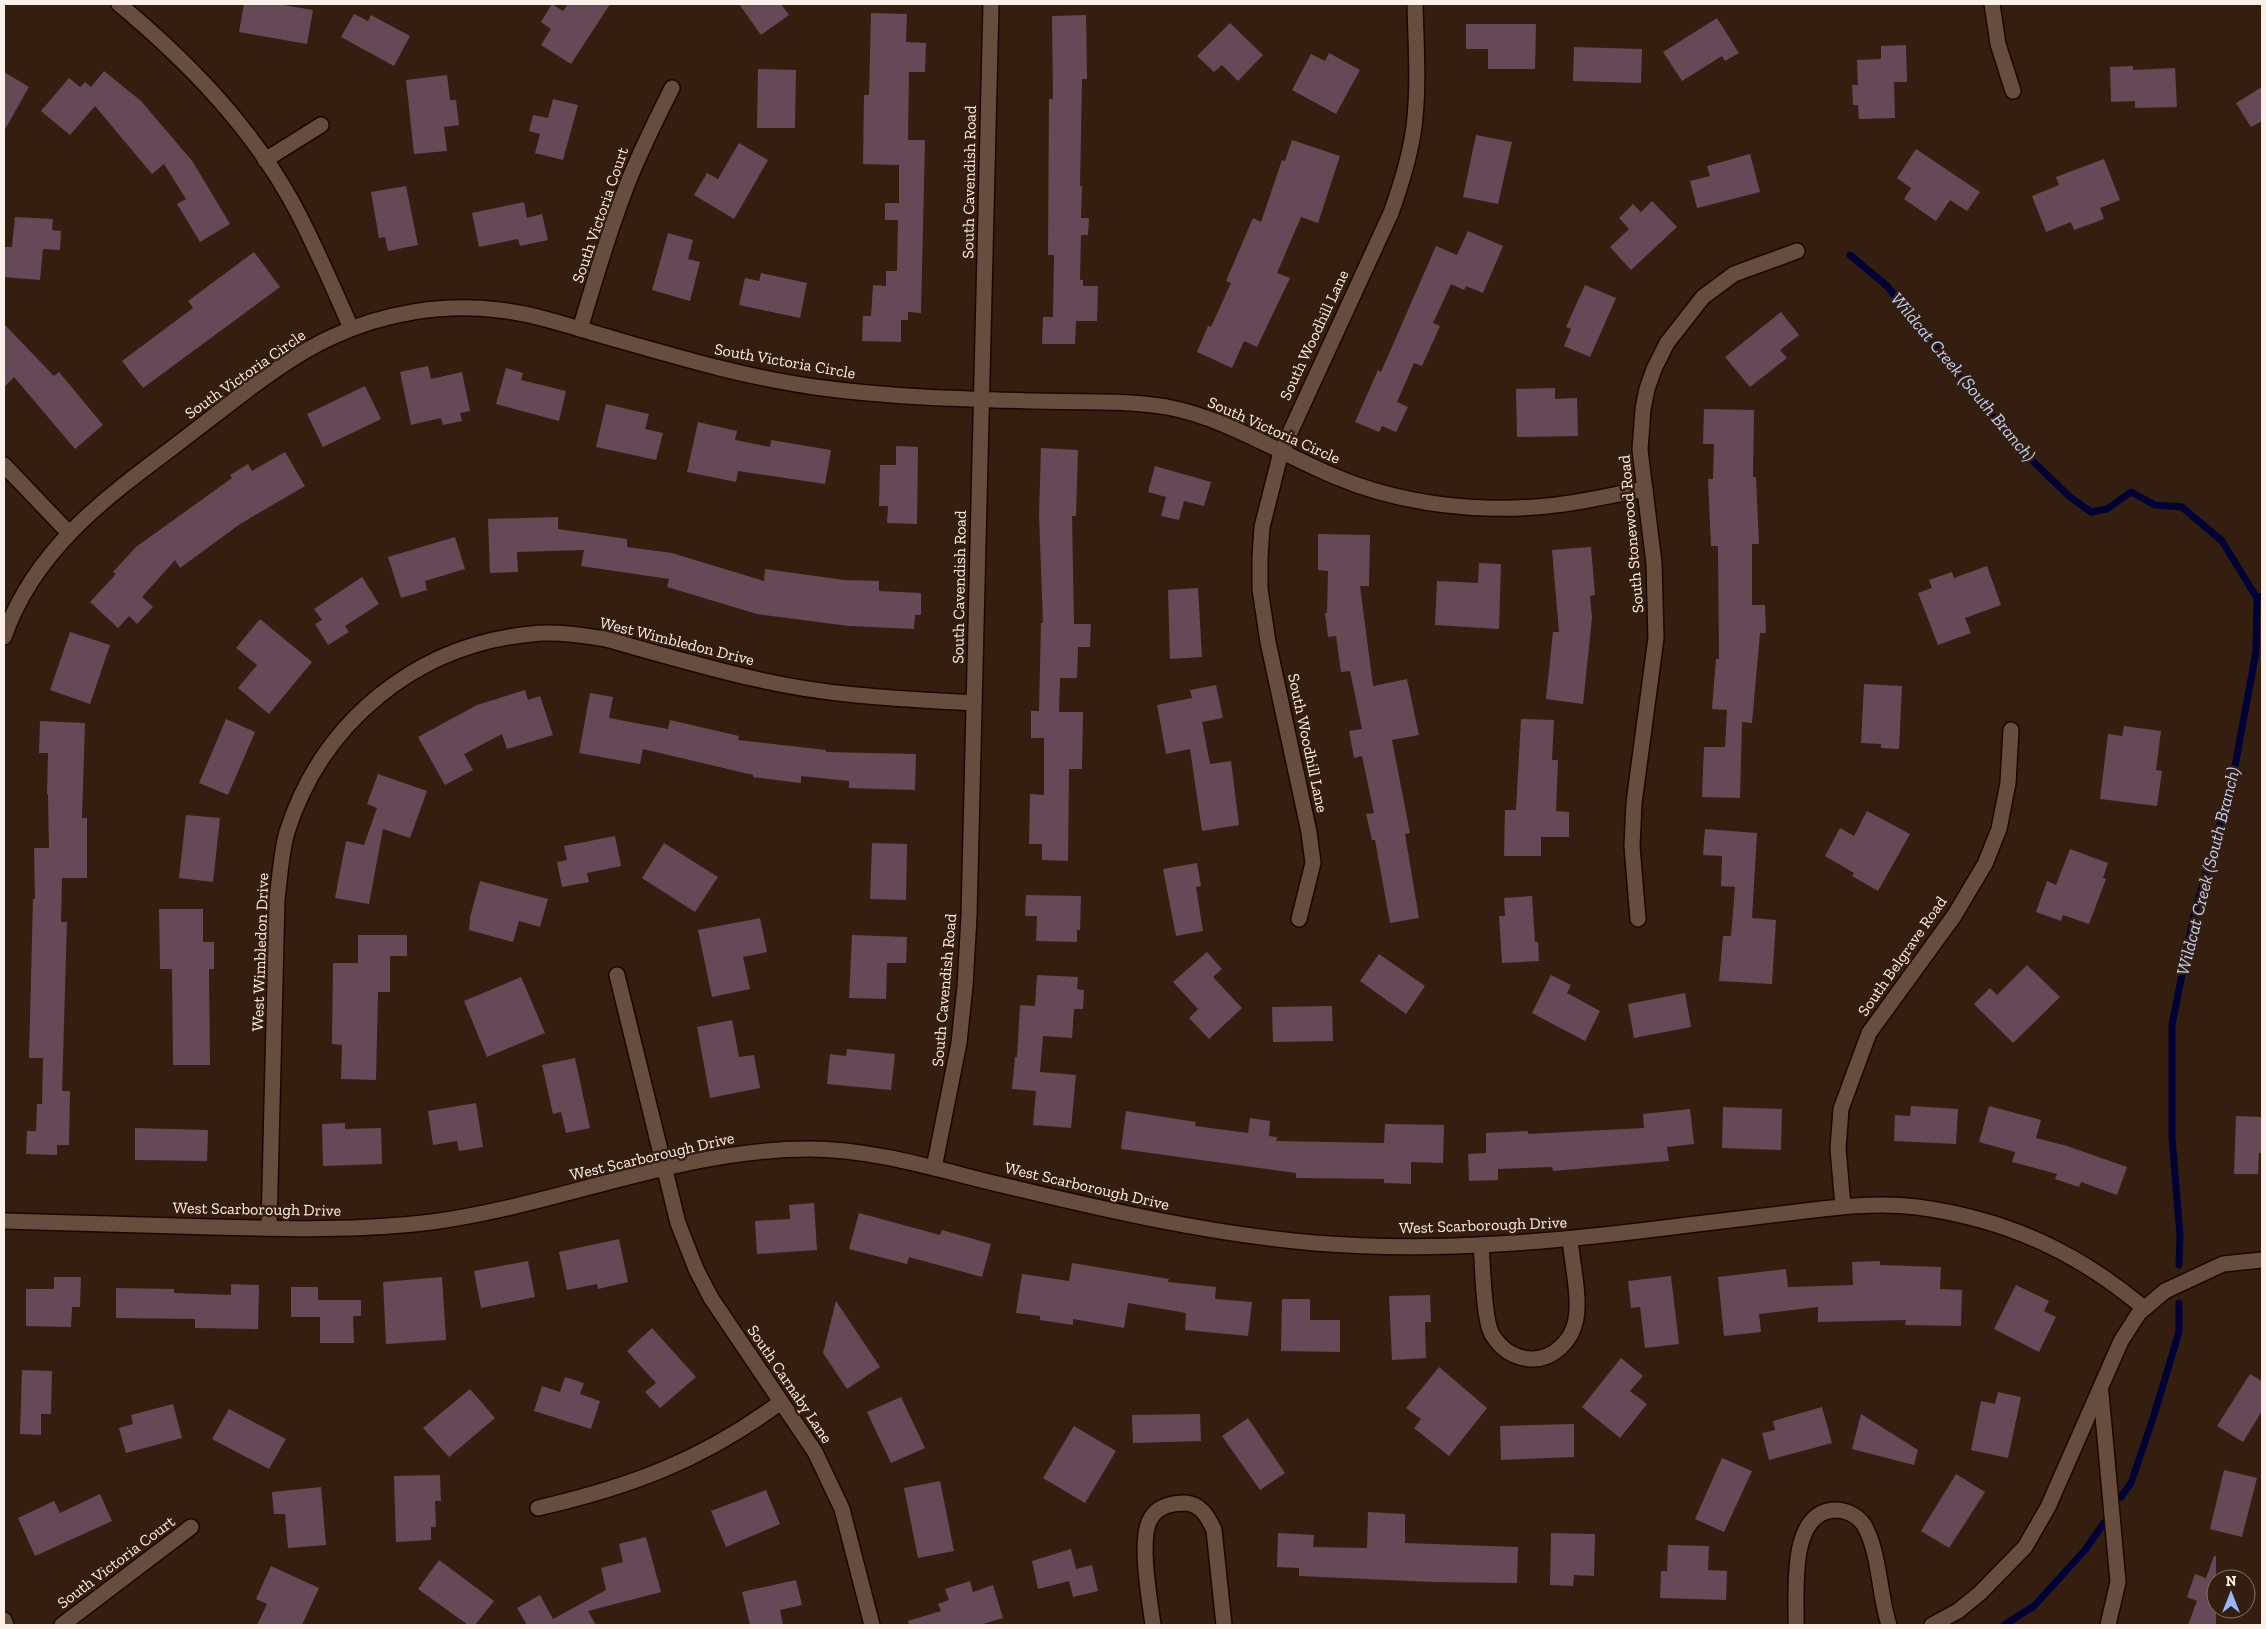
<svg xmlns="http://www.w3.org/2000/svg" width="2266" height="1629" viewBox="0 0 2266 1629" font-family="'Zilla Slab',serif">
<rect width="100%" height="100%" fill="#341e10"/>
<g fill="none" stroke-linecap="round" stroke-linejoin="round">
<g stroke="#000037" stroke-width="7">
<polyline points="1850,255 1887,286 2016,445 2070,497 2091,512 2107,509 2131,492 2155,505 2182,507 2222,541 2257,598"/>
<polyline points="2179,1265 2180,1235 2172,1138 2172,1025 2193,919 2233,777 2256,652 2257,598 2262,596"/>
<polyline points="2121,1497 2131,1483 2154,1415 2179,1332 2179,1303"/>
<polyline points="2004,1625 2034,1606 2085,1550 2104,1523"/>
</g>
</g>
<g fill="#654957">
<polygon points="244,4 277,4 313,10 307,44 239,32"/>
<polygon points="552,4 563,11 568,4 610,4 571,64 541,45 551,29 541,22"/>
<polygon points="739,4 781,4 789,15 761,35"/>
<polygon points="871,13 907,14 906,42 926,43 925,72 909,72 908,140 925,140 921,313 908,312 908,320 901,320 901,342 862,341 863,316 871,316 873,285 886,286 886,271 897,271 898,220 885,220 885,203 899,203 899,165 863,164 864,95 869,95"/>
<polygon points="354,14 368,21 371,15 410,36 394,66 341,37"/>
<polygon points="1086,15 1087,79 1082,79 1080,186 1082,186 1081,218 1089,218 1088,235 1081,235 1080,280 1083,280 1083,286 1098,286 1097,321 1076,321 1075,344 1042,344 1043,317 1053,317 1054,255 1048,255 1049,99 1053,99 1052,16"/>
<polygon points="1717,18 1739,53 1725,61 1722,56 1682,81 1663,52"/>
<polygon points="1230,23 1263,55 1238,81 1222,65 1214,72 1197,56"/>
<polygon points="1466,24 1536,24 1535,69 1488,69 1488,49 1466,49"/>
<polygon points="1906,45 1907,82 1894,82 1895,118 1859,119 1858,105 1853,105 1852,85 1858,85 1857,60 1881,59 1881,46"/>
<polygon points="1574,47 1642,49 1641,83 1573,81"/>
<polygon points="1329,53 1360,70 1336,114 1292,90 1311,54 1325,61"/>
<polygon points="2133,66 2133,70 2175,68 2177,107 2135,108 2135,101 2111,102 2110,67"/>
<polygon points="758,69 796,70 795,128 757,128"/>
<polygon points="104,71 141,101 193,162 230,224 200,242 177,204 186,199 164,164 152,174 95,106 70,135 41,111 69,78 80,87 85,82 91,87"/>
<polygon points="4,72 29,87 4,131"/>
<polygon points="447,75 450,100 456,100 459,125 444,127 447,151 414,154 406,80"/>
<polygon points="2262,87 2262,121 2251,127 2236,103"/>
<polygon points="553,99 578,105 563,160 535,153 540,134 529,131 533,115 548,118"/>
<polygon points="1476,135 1512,142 1498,204 1463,197"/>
<polygon points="1292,140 1340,156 1318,223 1301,217 1277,273 1290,278 1257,347 1244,341 1232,368 1197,352 1208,326 1211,327 1231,283 1226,281 1253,218 1261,222 1282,160 1285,161"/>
<polygon points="739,143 768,160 734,219 694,195 707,173 718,179"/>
<polygon points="1916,149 1980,192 1967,211 1950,200 1936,221 1904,199 1911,188 1897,178"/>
<polygon points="1750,154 1760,192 1697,208 1690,181 1710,176 1707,166"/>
<polygon points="2104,159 2120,200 2100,208 2104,219 2074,230 2071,222 2046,232 2032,196 2059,185 2056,177"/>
<polygon points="406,186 418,245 388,251 385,237 379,238 371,192"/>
<polygon points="1652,201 1677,227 1631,270 1610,247 1629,229 1619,218 1633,204 1641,212"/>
<polygon points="524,202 527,218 542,214 548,240 520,246 518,239 479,247 472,213"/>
<polygon points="15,217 53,219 52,230 61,231 60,250 43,249 40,280 4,277 4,247 12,247"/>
<polygon points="1468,231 1503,246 1483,293 1466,286 1464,290 1451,284 1433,323 1440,326 1422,366 1414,363 1397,402 1408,407 1396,432 1382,426 1379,432 1355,422 1378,370 1381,372 1436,246 1457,255"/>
<polygon points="668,233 693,240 688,259 700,262 690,301 652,290"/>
<polygon points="254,252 280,287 143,388 122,361 193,308 188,301"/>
<polygon points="761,273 807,283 800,318 739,305 745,278 759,281"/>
<polygon points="1585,285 1616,298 1590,357 1564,346 1571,329 1566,327"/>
<polygon points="1781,312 1799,335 1780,350 1787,358 1750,387 1725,357"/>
<polygon points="4,324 54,376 59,372 103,425 75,449 14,377 4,387"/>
<polygon points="428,366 431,379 462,372 470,411 460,413 462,421 443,425 441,418 411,425 400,372"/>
<polygon points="506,368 523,373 521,380 566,391 559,421 496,404"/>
<polygon points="365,386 381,419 323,447 307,414"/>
<polygon points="1555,388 1555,399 1577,398 1578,436 1517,437 1516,389"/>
<polygon points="606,404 649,414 645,429 663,433 656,460 596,447"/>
<polygon points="1704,409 1754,410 1753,477 1756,477 1759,544 1752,544 1752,605 1765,605 1766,633 1760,633 1752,723 1742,722 1740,798 1702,797 1704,747 1725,747 1727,710 1712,709 1716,659 1719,659 1718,546 1711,546 1708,479 1713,479 1714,444 1703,444"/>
<polygon points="698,422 737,431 735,440 770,447 771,440 831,450 825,484 738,471 736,482 687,472"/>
<polygon points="896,446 918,447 917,524 887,523 888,506 879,506 880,465 896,465"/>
<polygon points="1041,448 1078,450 1076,516 1072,516 1074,624 1091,624 1090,647 1078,647 1077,678 1060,678 1059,712 1083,712 1082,769 1069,769 1068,861 1042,860 1042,844 1029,844 1030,794 1044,795 1044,738 1031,738 1031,711 1039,711 1041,623 1043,623 1039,515"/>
<polygon points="285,452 305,486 240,524 180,568 175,560 142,597 153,607 137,624 129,616 118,628 90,602 116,574 113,572 136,547 232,478 230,475 248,464 252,471"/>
<polygon points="1155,466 1211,482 1204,506 1184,501 1179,520 1161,516 1166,497 1148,492"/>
<polygon points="558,517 558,529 627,539 627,547 672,553 764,581 765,569 844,580 879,581 879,591 921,593 921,615 915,615 914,629 849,626 757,614 667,587 669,579 581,566 584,550 517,552 518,572 490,573 488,519"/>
<polygon points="1318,534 1370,535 1369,586 1360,586 1373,686 1407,679 1419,735 1392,740 1410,833 1405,834 1419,918 1390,923 1375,840 1372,840 1366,814 1374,813 1362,756 1354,758 1349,731 1362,729 1350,671 1341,672 1336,636 1328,637 1325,613 1327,613 1328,571 1318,570"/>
<polygon points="455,537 465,569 425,581 427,590 401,598 388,557"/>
<polygon points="1591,547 1595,595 1590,596 1592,618 1583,704 1546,699 1553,632 1559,632 1552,550"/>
<polygon points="1479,563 1501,564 1499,629 1435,625 1437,581 1478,583"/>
<polygon points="1987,566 2001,605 1965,618 1971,633 1938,645 1918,593 1932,588 1929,580 1952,572 1954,578"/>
<polygon points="362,577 379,604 345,626 349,632 328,645 315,624 322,620 314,609"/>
<polygon points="1198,588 1202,657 1170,659 1168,590"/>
<polygon points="260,619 312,662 269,714 238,688 257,665 236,648"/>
<polygon points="70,632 110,645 90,704 50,690"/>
<polygon points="1864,684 1902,686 1899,749 1881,748 1881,744 1861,743"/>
<polygon points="1216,685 1223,718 1202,722 1210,764 1231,761 1239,825 1202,831 1190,749 1166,754 1157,705 1192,698 1190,690"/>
<polygon points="525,690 528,700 540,696 553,735 507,749 502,734 464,754 473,770 445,785 418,737 477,705"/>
<polygon points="590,693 613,697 609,718 668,729 670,720 739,736 738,740 826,750 826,752 916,754 915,790 849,788 849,781 801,776 801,783 753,777 753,775 643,749 640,764 579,753"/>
<polygon points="226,719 255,732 228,795 199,783"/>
<polygon points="1521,719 1554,720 1552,760 1558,760 1556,811 1569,812 1569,837 1541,837 1541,856 1504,856 1505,810 1516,810"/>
<polygon points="40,721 85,723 82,818 87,818 87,878 62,878 61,922 67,922 62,1091 70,1091 69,1145 57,1145 57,1155 26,1154 27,1131 36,1131 37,1104 42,1104 43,1058 29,1058 33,899 35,899 34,848 49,848 48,794 47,794 48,753 39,753"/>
<polygon points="2124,726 2161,731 2156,770 2162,771 2157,806 2100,799 2108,734 2122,736"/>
<polygon points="378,774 427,791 410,838 383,829 369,904 335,898 346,841 364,845 377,808 367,804"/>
<polygon points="1867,811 1910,834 1878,891 1852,876 1854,873 1825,856 1840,828 1854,836"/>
<polygon points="186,815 220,818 213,882 179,878"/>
<polygon points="1705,829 1757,833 1752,918 1776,920 1772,984 1719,981 1723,936 1731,936 1735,887 1721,886 1722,856 1703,855"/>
<polygon points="615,836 621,866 587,873 589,882 562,887 557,862 567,860 564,846"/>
<polygon points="664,843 718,877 695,912 642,878"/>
<polygon points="872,843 907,844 906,900 870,899"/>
<polygon points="2070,849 2108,863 2103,878 2106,879 2089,924 2063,915 2061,921 2036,912 2047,881 2056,885"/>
<polygon points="1197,863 1201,886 1196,887 1203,931 1176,936 1163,869"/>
<polygon points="480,881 548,899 540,927 519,921 513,942 469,930 470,917"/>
<polygon points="1026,895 1081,896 1080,930 1077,930 1077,942 1036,941 1037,916 1025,916"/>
<polygon points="1532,896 1535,942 1538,942 1539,961 1502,963 1499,916 1505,916 1504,898"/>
<polygon points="159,909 203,909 203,942 214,942 214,969 209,969 210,1065 173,1065 172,969 160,969"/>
<polygon points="760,918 767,952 743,957 750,989 712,997 698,930"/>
<polygon points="358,935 407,935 407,956 390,956 390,992 378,992 376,1080 341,1079 342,1045 332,1044 333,963 358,963"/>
<polygon points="852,935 907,937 906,963 887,963 886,999 849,998"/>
<polygon points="1207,952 1222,969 1213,977 1242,1008 1209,1039 1189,1018 1198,1009 1173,982"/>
<polygon points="1379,954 1425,986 1406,1014 1360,981"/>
<polygon points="2027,965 2060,997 2013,1043 1974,1004 1990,988 1997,995"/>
<polygon points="1037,975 1078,977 1077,989 1084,990 1083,1009 1074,1009 1072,1038 1043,1036 1040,1072 1076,1075 1071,1128 1033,1125 1036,1091 1012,1089 1015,1057 1017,1057 1020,1005 1035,1006"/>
<polygon points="1551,975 1571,985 1567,993 1600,1011 1585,1041 1532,1013"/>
<polygon points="521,977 545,1033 487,1057 464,1001"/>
<polygon points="1685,993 1691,1027 1634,1038 1628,1004"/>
<polygon points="1332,1006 1333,1041 1273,1042 1272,1007"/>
<polygon points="732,1020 739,1057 754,1055 760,1088 710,1098 697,1027"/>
<polygon points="847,1049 895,1054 891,1090 827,1084 830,1054 846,1056"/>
<polygon points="575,1058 590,1128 566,1133 561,1112 553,1114 542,1065"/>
<polygon points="476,1103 483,1147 459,1151 457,1141 433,1145 428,1111"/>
<polygon points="1911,1106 1958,1109 1956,1144 1894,1141 1895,1115 1910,1116"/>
<polygon points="1989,1106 2041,1120 2036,1138 2067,1146 2127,1167 2117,1195 2081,1182 2079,1187 2055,1179 2057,1174 2012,1162 2015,1152 1979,1142"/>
<polygon points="1723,1107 1782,1109 1781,1150 1722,1148"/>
<polygon points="1690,1109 1694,1144 1667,1147 1669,1161 1553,1171 1552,1167 1498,1169 1498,1180 1469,1181 1468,1154 1486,1153 1486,1133 1528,1131 1528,1134 1644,1128 1643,1114"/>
<polygon points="1126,1111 1196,1122 1195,1126 1248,1133 1250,1118 1270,1121 1269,1136 1277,1137 1276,1141 1384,1143 1385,1124 1444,1125 1443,1163 1411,1162 1411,1184 1384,1183 1384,1179 1296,1178 1296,1173 1121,1149"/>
<polygon points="2236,1116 2262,1117 2262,1153 2259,1153 2258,1174 2234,1174"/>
<polygon points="345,1123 345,1129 381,1128 382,1164 323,1166 322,1124"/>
<polygon points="135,1128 208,1130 207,1161 135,1160"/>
<polygon points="814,1203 817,1250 757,1254 755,1221 790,1219 789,1205"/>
<polygon points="859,1213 940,1235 942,1230 991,1244 982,1277 909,1257 907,1264 849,1249"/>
<polygon points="619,1239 628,1282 598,1289 597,1284 567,1290 559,1252"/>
<polygon points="528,1261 535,1297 481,1308 474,1271"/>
<polygon points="1880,1261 1880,1265 1941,1267 1940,1289 1962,1290 1961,1326 1905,1325 1906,1320 1818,1322 1818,1307 1759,1314 1761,1332 1724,1336 1718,1277 1786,1269 1788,1287 1853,1285 1852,1262"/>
<polygon points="1072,1263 1169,1279 1168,1282 1216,1287 1215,1299 1252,1302 1248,1336 1185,1330 1186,1313 1128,1303 1124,1328 1073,1319 1073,1325 1040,1320 1040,1316 1016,1313 1022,1274 1069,1281"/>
<polygon points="1671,1276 1679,1344 1645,1348 1640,1307 1631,1308 1628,1281"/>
<polygon points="54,1277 81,1277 80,1307 72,1307 71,1327 26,1326 26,1289 54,1289"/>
<polygon points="442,1277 446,1340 386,1344 383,1282"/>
<polygon points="231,1284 259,1285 258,1329 195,1328 195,1319 116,1318 116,1288 174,1289 174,1293 231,1295"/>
<polygon points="2016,1285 2049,1301 2044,1311 2056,1317 2039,1352 1994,1329"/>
<polygon points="291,1287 318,1287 318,1300 361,1300 361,1316 353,1316 354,1343 320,1343 320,1317 291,1317"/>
<polygon points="1430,1295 1431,1322 1425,1322 1426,1358 1392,1360 1389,1296"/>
<polygon points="1282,1299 1310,1299 1310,1320 1340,1320 1340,1352 1281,1351"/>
<polygon points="836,1301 880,1367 847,1389 823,1353"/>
<polygon points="652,1328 696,1377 660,1408 645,1392 656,1383 627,1351"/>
<polygon points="1621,1358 1643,1376 1630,1391 1647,1404 1620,1438 1582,1407"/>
<polygon points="1439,1367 1487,1408 1449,1456 1414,1428 1421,1419 1406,1408"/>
<polygon points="22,1370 52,1371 51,1414 41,1414 41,1435 20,1434"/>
<polygon points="2250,1374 2262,1381 2262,1411 2243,1442 2217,1426"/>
<polygon points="565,1377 584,1383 580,1394 600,1401 591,1429 534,1411 542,1386 560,1392"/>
<polygon points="470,1389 495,1418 449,1457 423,1428"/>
<polygon points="1998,1392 2021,1397 2008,1458 1971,1450 1981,1401 1995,1404"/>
<polygon points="901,1397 925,1448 891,1463 867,1412"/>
<polygon points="173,1404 182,1438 126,1453 119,1428 133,1424 131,1415"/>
<polygon points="1822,1407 1832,1443 1769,1460 1762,1433 1775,1430 1773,1421"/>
<polygon points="229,1409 286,1439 269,1469 212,1439"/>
<polygon points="1200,1414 1201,1441 1133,1443 1132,1415"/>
<polygon points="1861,1414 1918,1450 1914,1465 1852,1449"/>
<polygon points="1248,1418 1285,1473 1260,1490 1222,1436"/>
<polygon points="1574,1424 1574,1457 1501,1460 1500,1426"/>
<polygon points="1074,1426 1116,1451 1085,1503 1043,1478"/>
<polygon points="1722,1458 1752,1471 1724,1532 1695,1519"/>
<polygon points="2224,1470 2257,1478 2242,1537 2210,1529"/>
<polygon points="1956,1474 1985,1492 1949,1548 1921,1531"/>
<polygon points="440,1475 441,1501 435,1501 436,1527 431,1527 431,1540 396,1542 394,1476"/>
<polygon points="940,1481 954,1551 918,1558 904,1488"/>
<polygon points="321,1487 326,1545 288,1548 285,1514 274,1514 272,1492"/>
<polygon points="766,1490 780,1524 726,1547 711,1511"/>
<polygon points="100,1494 112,1521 35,1556 18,1518 54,1501 60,1513"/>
<polygon points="1368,1512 1405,1514 1405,1543 1518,1547 1517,1583 1433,1582 1299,1576 1299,1568 1277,1567 1278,1533 1314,1535 1313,1547 1367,1548"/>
<polygon points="1551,1533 1595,1534 1594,1576 1574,1575 1573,1586 1550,1585"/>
<polygon points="646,1537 661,1592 588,1611 596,1625 527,1625 517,1608 540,1595 553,1619 606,1590 601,1568 623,1562 619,1544"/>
<polygon points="1668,1545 1709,1546 1708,1570 1727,1571 1726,1600 1660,1598 1661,1571 1667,1571"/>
<polygon points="1071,1549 1076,1569 1092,1565 1098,1591 1073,1597 1069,1581 1038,1589 1032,1561"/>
<polygon points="2214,1556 2216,1556 2216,1625 2188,1625 2197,1601 2187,1597 2195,1574 2206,1578"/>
<polygon points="439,1560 494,1601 475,1625 468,1625 418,1589"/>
<polygon points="271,1566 319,1588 302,1625 257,1625 267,1604 256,1599"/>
<polygon points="796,1580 802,1605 780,1610 783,1625 750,1625 742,1592"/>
<polygon points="970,1581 973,1592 993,1585 1003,1618 980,1625 909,1625 908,1621 941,1611 938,1604 949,1600 945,1589"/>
</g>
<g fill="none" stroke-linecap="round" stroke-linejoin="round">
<defs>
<g id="minor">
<path d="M119,4C186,60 248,123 291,200C314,242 332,285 351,328"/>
<polyline points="1992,4 1998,44 2013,91"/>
<polyline points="265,160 321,125"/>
<path d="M580,329C594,283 607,237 624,193C637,157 655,122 672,88"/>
<polyline points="4,465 68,532"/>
<path d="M4,637C34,550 105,498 176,445C223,410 279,361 332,337C383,313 443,303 499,310C535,314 570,326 604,336C674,356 743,377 815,387C887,397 959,399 1032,401C1076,402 1123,400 1167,407C1226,418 1279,453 1334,476C1399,504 1477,513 1547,506C1579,503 1612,495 1645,489"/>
<path d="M1299,919L1313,863L1309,832L1268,642L1260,589V558L1262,527L1281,452L1391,213C1401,185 1410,157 1414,127C1419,86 1416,45 1415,4"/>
<polyline points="1638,919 1632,846 1634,803 1656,638 1654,563 1640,450 1643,409 1647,389 1654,369 1667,343 1703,297 1734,274 1797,251"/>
<polyline points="617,975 678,1223 696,1269 711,1298 815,1452 842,1509 872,1625"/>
<polyline points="934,1168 959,1043 965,986 969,916 991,4"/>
<polyline points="1843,1206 1838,1149 1841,1109 1869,1033 1954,916 1985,864 1999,829 2008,783 2011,730"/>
<path d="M4,1221C73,1223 143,1225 212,1227C286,1229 359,1231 432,1222C559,1205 680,1149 809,1149C874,1149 939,1170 1002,1185C1106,1210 1209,1234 1315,1243C1440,1253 1564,1241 1688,1225C1724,1221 1761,1216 1797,1212C1837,1207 1877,1202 1917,1207C2006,1219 2076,1251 2144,1308"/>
<path d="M269,1228L277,899C280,876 281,853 287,832C322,722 416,645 531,634C555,631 582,635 606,639C656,653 706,668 756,679C827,696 902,699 974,703"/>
<path d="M1481,1245C1483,1265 1483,1322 1493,1336C1502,1350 1515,1358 1531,1359C1553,1360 1572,1341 1576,1319C1580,1296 1572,1263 1570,1239"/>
<polyline points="2101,1393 2118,1582 2108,1625"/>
<path d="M538,1508C633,1486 702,1460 781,1402"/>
<polyline points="4,1620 6,1625"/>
<polyline points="62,1625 191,1527"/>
<path d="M1153,1625C1150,1602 1138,1537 1151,1518C1158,1506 1171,1503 1185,1503C1201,1504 1208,1517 1214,1530L1224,1625"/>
<path d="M1796,1625C1797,1593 1788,1512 1835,1510C1846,1510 1857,1515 1864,1525C1880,1553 1879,1595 1889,1625"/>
<polyline points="1932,1625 1958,1611 1980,1593 2025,1547 2048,1507 2121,1341 2139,1313 2165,1291 2223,1264 2262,1260"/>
</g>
</defs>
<use href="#minor" stroke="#1b0700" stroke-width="18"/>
<use href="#minor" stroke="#674d3e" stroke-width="15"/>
</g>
<g text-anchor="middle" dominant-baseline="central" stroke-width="5" stroke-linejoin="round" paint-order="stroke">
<g font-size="16" fill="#fdf0e9" stroke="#341e10">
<text transform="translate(969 182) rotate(-89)">South Cavendish Road</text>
<text transform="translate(600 215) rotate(-71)">South Victoria Court</text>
<text transform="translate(1314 335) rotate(-65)">South Woodhill Lane</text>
<text transform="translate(785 361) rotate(10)">South Victoria Circle</text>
<text transform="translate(245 374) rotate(-35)">South Victoria Circle</text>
<text transform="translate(1274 430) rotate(24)">South Victoria Circle</text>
<text transform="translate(1631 534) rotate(-95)">South Stonewood Road</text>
<text transform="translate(959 587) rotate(-89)">South Cavendish Road</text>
<text transform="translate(677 641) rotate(14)">West Wimbledon Drive</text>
<text transform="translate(1308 743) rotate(78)">South Woodhill Lane</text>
<text transform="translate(260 952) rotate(-88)">West Wimbledon Drive</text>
<text transform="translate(1902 956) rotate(-55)">South Belgrave Road</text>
<text transform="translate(944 990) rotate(-85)">South Cavendish Road</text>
<text transform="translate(652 1156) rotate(-13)">West Scarborough Drive</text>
<text transform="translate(1087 1186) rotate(13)">West Scarborough Drive</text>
<text transform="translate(257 1209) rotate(1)">West Scarborough Drive</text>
<text transform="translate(1483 1225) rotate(-2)">West Scarborough Drive</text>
<text transform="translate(790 1384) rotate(56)">South Carnaby Lane</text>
<text transform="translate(116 1562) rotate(-37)">South Victoria Court</text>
</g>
<g font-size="18" font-style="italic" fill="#bed1f7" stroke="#341e10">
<text transform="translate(1963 377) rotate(50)">Wildcat Creek (South Branch)</text>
<text transform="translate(2208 871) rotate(-76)">Wildcat Creek (South Branch)</text>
</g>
</g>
<rect width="2266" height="1629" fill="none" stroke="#fdf0e9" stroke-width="10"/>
<g transform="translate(2231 1594)"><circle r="24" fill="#341e10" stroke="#847267"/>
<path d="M0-4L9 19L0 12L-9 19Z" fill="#99b5fd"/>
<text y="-8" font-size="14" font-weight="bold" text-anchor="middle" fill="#fdf0e9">N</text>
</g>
</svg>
